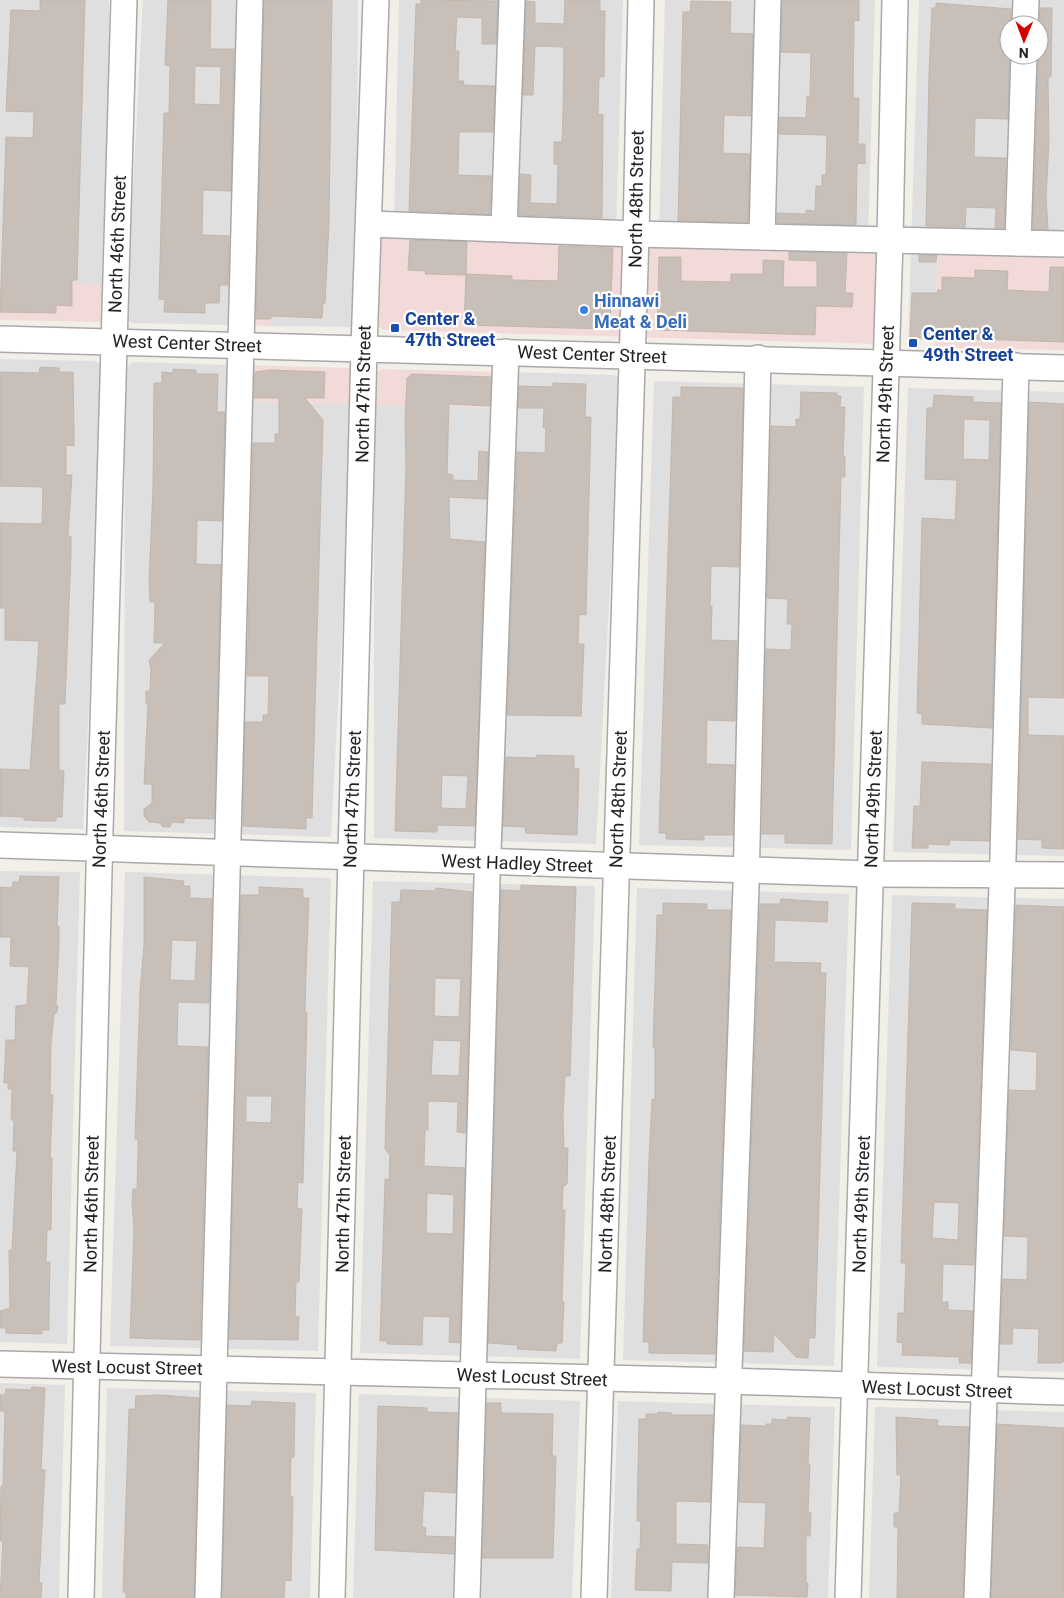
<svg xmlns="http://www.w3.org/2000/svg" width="1064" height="1598" viewBox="0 0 1064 1598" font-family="Roboto,sans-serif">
<rect width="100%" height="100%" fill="#f2efe9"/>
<g fill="#e0dfdf" fill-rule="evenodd">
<polygon points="0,0 109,0 108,284 0,280"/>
<polygon points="143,0 358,0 356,320 350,327 271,326 272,288 234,287 234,325 133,323 126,320"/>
<polygon points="399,0 623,0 616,233 394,225"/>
<polygon points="665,0 875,0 868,239 659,234"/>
<path d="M919,0H1064V244L938,241L935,340H908ZM1009,25H1039V55H1009Z"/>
<polygon points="0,359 95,361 103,366 105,372 83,829 0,827"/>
<polygon points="136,362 232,365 231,401 354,404 331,837 124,831 125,372 130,364"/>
<polygon points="513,372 614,375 620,378 621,383 596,844 374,838 374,405 512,408"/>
<polygon points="654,381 864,387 851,850 639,845"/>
<polygon points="908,388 1064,392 1064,856 893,852"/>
<polygon points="0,871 80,872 67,1344 0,1342"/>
<polygon points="125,872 331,878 318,1351 110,1346"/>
<polygon points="373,881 595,886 580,1359 360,1353"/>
<polygon points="637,888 849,894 834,1366 623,1360"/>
<polygon points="892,895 1064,899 1064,1372 877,1367"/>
<polygon points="0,1383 65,1385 59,1598 0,1598"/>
<polygon points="107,1388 316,1393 310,1598 102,1598"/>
<polygon points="359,1394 580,1401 572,1598 353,1598"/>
<polygon points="618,1401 835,1407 828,1598 611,1598"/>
<polygon points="875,1407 1064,1412 1064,1598 869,1598"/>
</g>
<g fill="#f2dad9">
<polygon points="378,229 880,244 878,344 385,330 380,328 376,322"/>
<polygon points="938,246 1064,250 1064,350 935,348"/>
<polygon points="0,280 108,284 103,322 0,320"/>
<polygon points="250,288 273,288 271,326 247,325"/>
<polygon points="247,365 348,368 352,370 354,404 247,401"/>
<polygon points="382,369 500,372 498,408 374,405 375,373"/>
</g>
<g fill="#c7bfb8" stroke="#c4b6ab" fill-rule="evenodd">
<polygon points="40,0 85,0 77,280 72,280 72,306 56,305 56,313 0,312 6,137 33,138 34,112 6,111 11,10 40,11"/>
<path d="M168,0H211L210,49H234L231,191L203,190L202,235L229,236L228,285H220L219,303H205V313L164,312L165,300L159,299L164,113H169L170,66L165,65ZM195,66L221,67L220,105L194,104Z"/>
<polygon points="264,0 332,0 329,224 325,303 323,303 322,318 271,316 271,319 256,319"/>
<polygon points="421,0 498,1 496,44 482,44 482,18 457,17 455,51 459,51 458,81 464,81 463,85 495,86 493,132 459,132 458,175 491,176 490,214 409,211 416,4 421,4"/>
<polygon points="565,0 600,0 600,11 605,11 604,77 599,77 598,114 603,115 602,218 519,215 520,174 531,175 530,203 557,204 558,164 554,164 554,142 562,142 563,114 564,47 535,46 533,95 523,95 526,1 535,2 535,23 564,24"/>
<polygon points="782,0 859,0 859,21 854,20 853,98 859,98 858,144 865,144 865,164 857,163 856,225 777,223 777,213 806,214 806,210 815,211 816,186 822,186 822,175 826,175 827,135 779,134 779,117 806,118 807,96 810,97 811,53 781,52"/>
<polygon points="691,1 731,2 730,33 753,34 751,116 724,115 723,151 723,153 750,154 748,222 678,221 683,12 690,12"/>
<polygon points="936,3 1011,9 1008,119 975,118 974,157 1006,158 1004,228 995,228 996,208 966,207 965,227 926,226 929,73 932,8 936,8"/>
<polygon points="1040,8 1052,8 1051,76 1048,78 1049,142 1046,197 1048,229 1033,229"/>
<polygon points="410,240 467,242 466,274 512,276 512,280 558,281 559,246 613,248 610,324 605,329 464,325 466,275 425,274 426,271 408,270"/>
<polygon points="789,252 847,253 845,293 853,293 852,307 816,306 815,335 657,330 659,257 681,257 681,281 731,282 731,274 763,274 763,260 784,261 783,287 817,287 817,261 789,260"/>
<polygon points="919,255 937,255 936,262 919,262"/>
<polygon points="1050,267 1064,267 1064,342 910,337 912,293 937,293 938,290 942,290 942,277 975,278 975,270 1008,271 1007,290 1049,292"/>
<polygon points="40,367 59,368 59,372 73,372 74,430 74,446 66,445 66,475 72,475 68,536 71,536 71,554 65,704 59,704 59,770 64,771 62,817 56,817 56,821 44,821 24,820 24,817 0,816 0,769 30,770 39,641 5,640 5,608 0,608 0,523 42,524 43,487 0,486 0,372 39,373"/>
<polygon points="173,369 196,370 196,374 218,374 217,412 225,412 222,521 197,520 196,564 221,565 214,819 184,818 184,823 172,822 170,827 163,827 160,823 149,822 144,816 144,809 152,803 152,784 144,784 148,704 146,704 146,691 150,691 151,669 149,660 165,643 154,643 155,602 150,602 149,581 153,489 154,383 162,383 162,372 173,373"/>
<polygon points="270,370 325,372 324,398 305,398 323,420 312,818 306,818 306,829 243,826 245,722 263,722 263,715 268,715 269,676 247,676 253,443 275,443 275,434 279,434 279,398 254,398 255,372"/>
<path d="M412,374L491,377L490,406L449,404L447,474L453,475V480L478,481L479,451L488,452L486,499L449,497L450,539L485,542L475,826L437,825V832L395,831L406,465L405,422L407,378ZM442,775L468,776L466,809L441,808Z"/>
<polygon points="553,383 586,384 585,417 591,417 586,615 579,614 578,644 584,644 581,716 507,715 517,452 545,453 546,428 543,428 544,408 518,408 519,386 553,387"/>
<polygon points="681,387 743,388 739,567 711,566 710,606 712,606 711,640 737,641 735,721 707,720 706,764 734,765 733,835 704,835 704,840 666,839 666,833 659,833 673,397 681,397"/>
<polygon points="801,392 837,393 837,396 841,396 840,407 845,407 843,456 845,456 845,477 841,477 832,844 785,843 785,834 762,834 766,649 791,650 792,624 787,624 788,599 767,598 771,426 796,427 796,419 800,419"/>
<path d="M934,395L973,397V402L1001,403L992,728L922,724V714L917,713L922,518L955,520L957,480L925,479L927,408H933ZM964,419L990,420L989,460L963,459Z"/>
<polygon points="1029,402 1064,404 1064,698 1028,697 1028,735 1064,736 1064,849 1042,848 1042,840 1018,839"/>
<polygon points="537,755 574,756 574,768 579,769 577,835 526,833 525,827 503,826 506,757 536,758"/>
<polygon points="922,762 991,764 989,841 950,840 949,845 928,844 928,848 912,848 914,806 920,806"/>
<polygon points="20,876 59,877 57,926 59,926 59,943 56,1004 58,1006 57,1012 54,1015 51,1044 50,1095 53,1095 50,1158 52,1158 51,1230 47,1230 46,1262 50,1262 49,1314 49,1330 42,1330 42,1334 6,1333 6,1328 0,1328 0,1311 10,1308 9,1250 12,1250 17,1151 13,1151 14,1120 11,1120 12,1089 8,1089 8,1083 4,1083 6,1040 15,1040 16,1006 27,1005 29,967 10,966 11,937 0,937 0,887 12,888 13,882 19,882"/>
<path d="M144,877L184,881L183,886H190V898L212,899L209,1003L178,1002L177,1046L208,1047L200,1340L130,1338L134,1230L132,1201L133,1189H137L138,1154V1139H135L140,991L144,945ZM172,940L197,941L195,981L170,980Z"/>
<polygon points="521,885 576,887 571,1046 570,1076 565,1076 563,1115 564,1148 568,1148 567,1184 563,1187 562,1210 565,1210 562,1301 564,1302 562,1343 557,1343 556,1351 517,1349 518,1345 488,1343 501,890 521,891"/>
<path d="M259,887L303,889V898H309L306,973L305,1013H307L303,1183L298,1182L297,1208L302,1209L299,1282H296L295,1316L299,1317L298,1340L229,1339L241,895H259ZM246,1096H272L271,1123L246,1122Z"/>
<path d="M436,888L472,892L466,1133L457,1132L458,1102L428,1101V1130H425L424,1166L465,1168L460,1343L449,1342L450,1317L423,1316L422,1345L387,1344V1341H380L385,1179L389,1180L390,1155L385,1149L392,902H400L401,890L435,891ZM435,978L461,979L459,1017L434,1016ZM433,1040L461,1041L459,1076L431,1075ZM427,1193L454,1195L453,1234L426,1233Z"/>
<polygon points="781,899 828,902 827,922 775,920 774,962 821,963 820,973 826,973 815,1338 809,1338 808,1358 796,1357 774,1334 773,1352 744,1351 760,904 780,904"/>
<polygon points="663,903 707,904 707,910 731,910 715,1354 649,1353 649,1342 643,1342 649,1159 652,1099 655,1100 655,1048 653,1048 657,915 663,915"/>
<path d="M912,903L955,904V909L987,910L974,1265L943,1264L942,1302H948V1310L973,1311L971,1363H959L960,1357L902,1355L903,1343L897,1342L898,1313H904L906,1263H901ZM934,1202L959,1203L958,1240L932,1238Z"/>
<polygon points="1016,905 1064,907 1064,1361 1061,1363 1038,1363 1039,1329 1013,1328 1012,1344 1000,1344 1003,1279 1027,1280 1028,1237 1004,1236 1009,1090 1036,1091 1037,1052 1011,1050"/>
<polygon points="32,1387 45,1388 41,1470 45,1470 39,1583 42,1583 41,1598 0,1598 3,1541 0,1541 1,1486 3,1486 5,1411 0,1411 0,1395 5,1395 6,1389 31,1390"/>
<polygon points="160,1395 199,1398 194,1598 126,1598 126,1592 123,1592 129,1409 135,1409 136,1396"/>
<polygon points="252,1401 295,1403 294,1457 291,1457 290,1497 293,1497 291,1581 285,1580 284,1598 222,1598 227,1405 251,1406"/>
<polygon points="487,1403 501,1403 501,1413 553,1414 552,1456 556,1456 553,1558 482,1558"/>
<polygon points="378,1406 427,1408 427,1412 458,1413 456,1493 424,1491 422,1527 426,1528 425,1536 454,1537 454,1554 375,1550"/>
<polygon points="658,1412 672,1413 672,1415 713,1415 710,1502 676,1501 676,1544 708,1545 708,1563 672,1562 671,1591 635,1590 637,1549 640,1549 641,1521 637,1521 639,1419 646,1419 646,1414 658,1414"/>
<polygon points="787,1417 810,1418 808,1464 810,1464 808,1513 811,1513 810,1536 806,1536 806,1583 808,1583 807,1597 735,1595 737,1547 764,1548 766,1503 739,1502 741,1425 766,1426 766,1424 772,1424 772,1419 787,1420"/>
<polygon points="896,1417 938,1420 937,1426 969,1427 963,1598 897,1598 898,1527 894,1527 894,1513 899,1513 901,1475 897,1475"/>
<polygon points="997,1424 1064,1428 1064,1598 991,1598"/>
</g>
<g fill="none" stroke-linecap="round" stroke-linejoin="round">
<defs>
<g id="minor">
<polyline points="1025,25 1026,0"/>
<polyline points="369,224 636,234 1064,244"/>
<polyline points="504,228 512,0"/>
<polyline points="762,237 768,0"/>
<polyline points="1018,243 1024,55"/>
<polyline points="0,339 1064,368"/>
<polyline points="0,845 871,874 1064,875"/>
<polyline points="0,1364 728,1381 1064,1392"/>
<polyline points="81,1598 100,830 124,0"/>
<polyline points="208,1598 250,0"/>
<polyline points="332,1598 364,348 376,0"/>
<polyline points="467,1598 487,879 506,352"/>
<polyline points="594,1598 636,234 641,0"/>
<polyline points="721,1598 746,886 758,358"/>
<polyline points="848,1598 890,240 895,0"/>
<polyline points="977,1598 1003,857 1016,366"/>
</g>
</defs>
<use href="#minor" stroke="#a9a9a9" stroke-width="28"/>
<use href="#minor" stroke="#fff" stroke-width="25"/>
</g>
<circle fill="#3f7fe0" stroke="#fff" stroke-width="2" cx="584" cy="310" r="5"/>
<g fill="#1a4fb4" stroke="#fff" stroke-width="2">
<rect x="390" y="323" width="10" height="10" rx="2.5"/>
<rect x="908" y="338" width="10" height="10" rx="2.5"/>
</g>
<g text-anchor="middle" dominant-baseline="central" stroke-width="4.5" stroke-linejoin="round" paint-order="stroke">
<g font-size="18" fill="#222" stroke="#fff">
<text transform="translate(636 199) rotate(-89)">North 48th Street</text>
<text transform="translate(117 244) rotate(-88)">North 46th Street</text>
<text transform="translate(187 343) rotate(2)">West Center Street</text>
<text transform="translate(592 354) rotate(2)">West Center Street</text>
<text transform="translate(363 394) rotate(-89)">North 47th Street</text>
<text transform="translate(885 394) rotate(-88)">North 49th Street</text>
<text transform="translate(101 799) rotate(-88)">North 46th Street</text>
<text transform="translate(352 799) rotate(-88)">North 47th Street</text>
<text transform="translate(618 799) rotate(-88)">North 48th Street</text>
<text transform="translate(873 799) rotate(-88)">North 49th Street</text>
<text transform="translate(517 863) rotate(2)">West Hadley Street</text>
<text transform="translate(91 1204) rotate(-89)">North 46th Street</text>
<text transform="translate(343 1204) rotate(-89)">North 47th Street</text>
<text transform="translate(607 1204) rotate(-88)">North 48th Street</text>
<text transform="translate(861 1204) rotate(-88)">North 49th Street</text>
<text transform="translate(127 1367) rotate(1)">West Locust Street</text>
<text transform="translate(532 1377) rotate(2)">West Locust Street</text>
<text transform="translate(937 1389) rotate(2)">West Locust Street</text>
</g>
<g font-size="18" font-weight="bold" fill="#366cbe" stroke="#fff" text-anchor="start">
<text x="594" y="300">Hinnawi<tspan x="594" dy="21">Meat &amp; Deli</tspan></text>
</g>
<g font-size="18" font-weight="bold" fill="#164399" stroke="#fff" text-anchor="start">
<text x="405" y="318">Center &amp;<tspan x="405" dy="21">47th Street</tspan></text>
<text x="923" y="333">Center &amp;<tspan x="923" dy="21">49th Street</tspan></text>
</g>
</g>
<g transform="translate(1024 40) rotate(181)"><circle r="24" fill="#ffffff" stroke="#a7a7a7"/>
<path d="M0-4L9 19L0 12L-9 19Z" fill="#d40000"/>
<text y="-8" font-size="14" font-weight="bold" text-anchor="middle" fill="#222222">N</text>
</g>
</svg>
